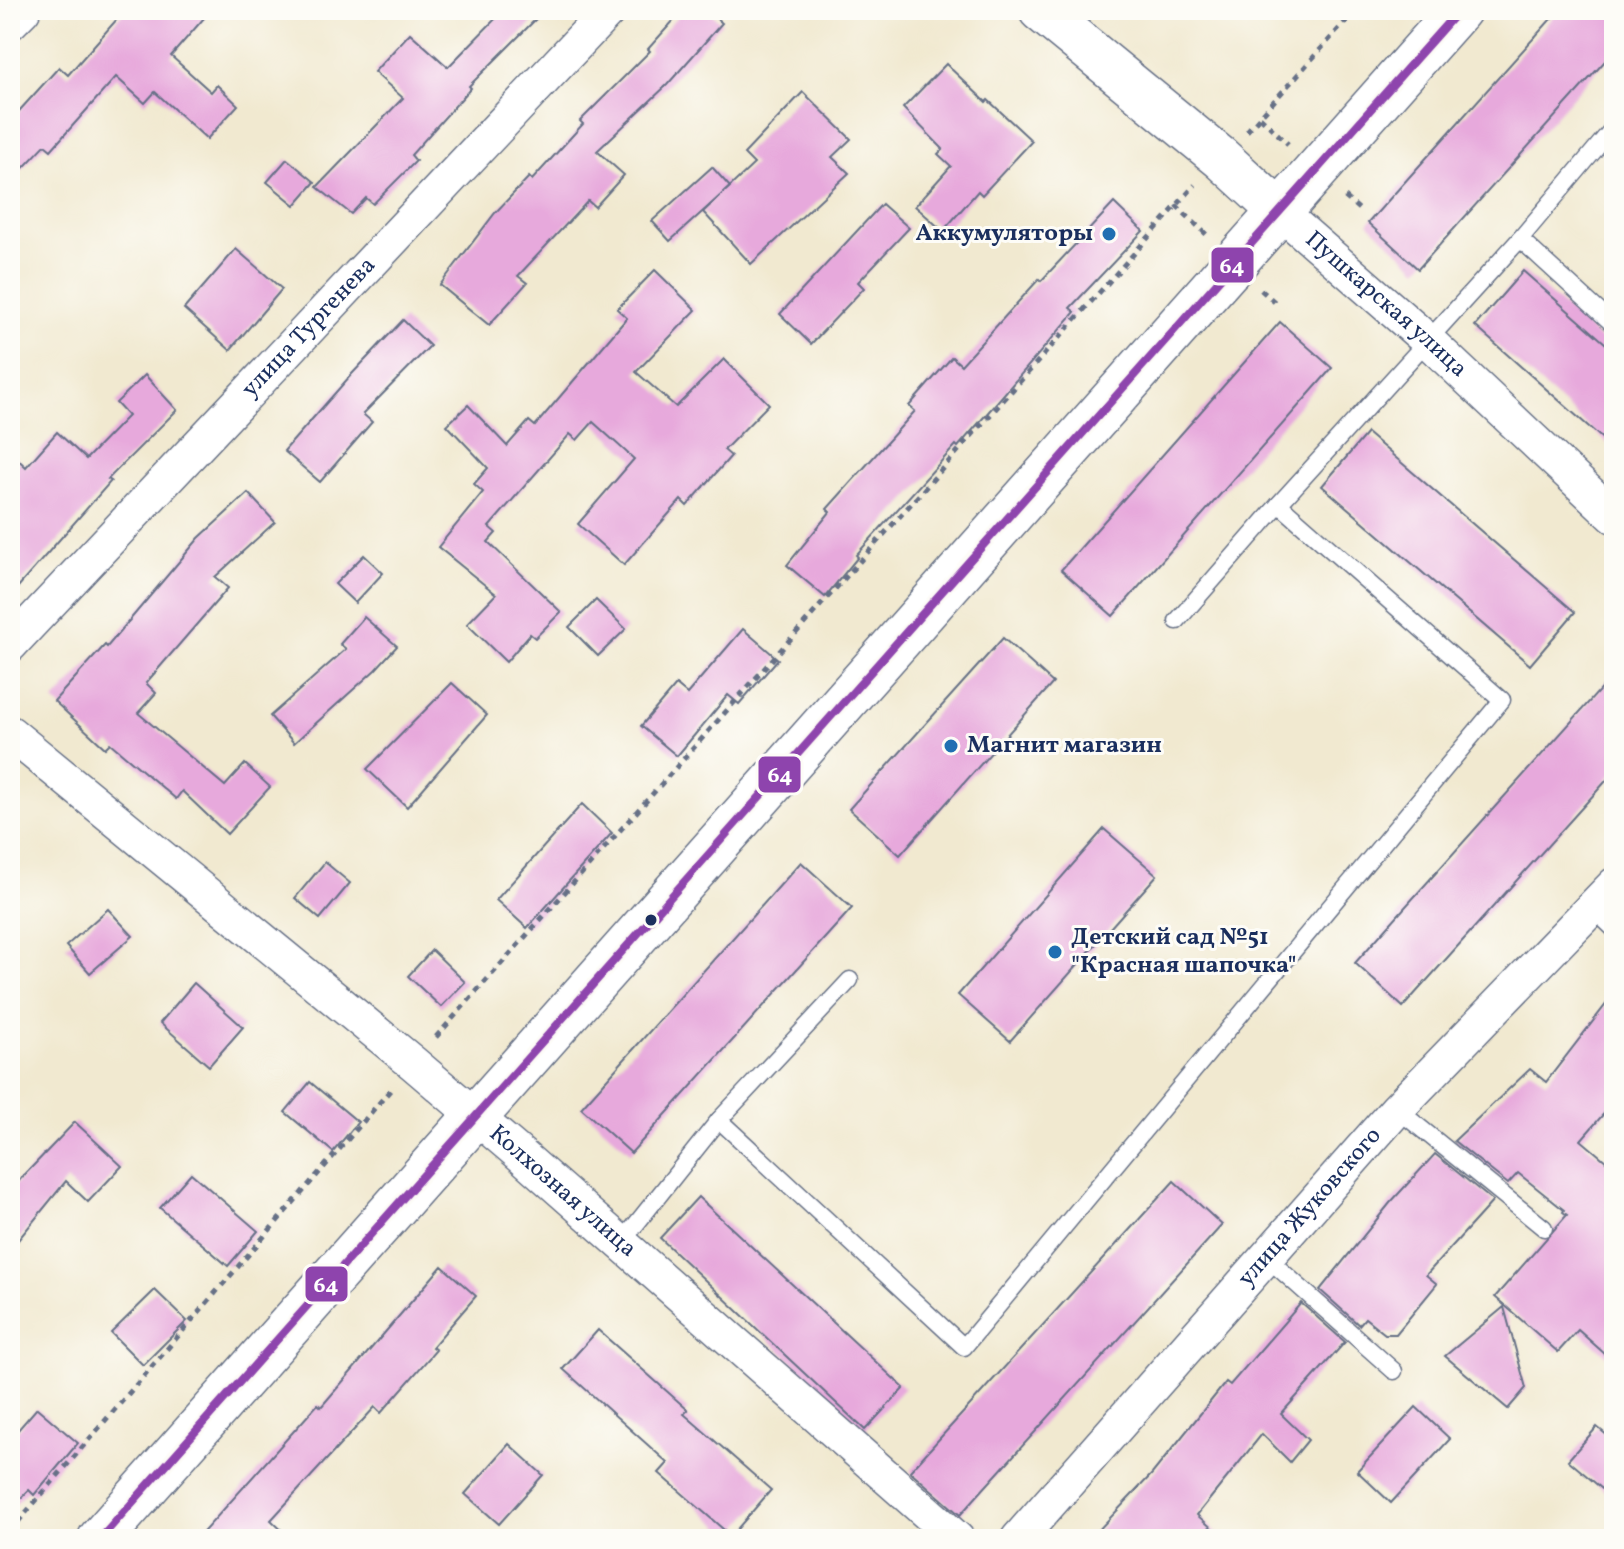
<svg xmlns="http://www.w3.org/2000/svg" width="1624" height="1549" viewBox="0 0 1624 1549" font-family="Vollkorn,serif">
<rect width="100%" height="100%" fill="#fdfcf7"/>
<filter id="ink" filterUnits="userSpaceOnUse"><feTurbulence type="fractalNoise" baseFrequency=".0125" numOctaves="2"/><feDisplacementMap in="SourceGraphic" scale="16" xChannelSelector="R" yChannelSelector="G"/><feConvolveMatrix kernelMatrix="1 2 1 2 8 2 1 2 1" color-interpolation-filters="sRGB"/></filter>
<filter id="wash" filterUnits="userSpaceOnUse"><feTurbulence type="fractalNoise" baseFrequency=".006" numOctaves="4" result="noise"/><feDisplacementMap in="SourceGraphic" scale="32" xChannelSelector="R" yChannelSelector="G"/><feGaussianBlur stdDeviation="1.8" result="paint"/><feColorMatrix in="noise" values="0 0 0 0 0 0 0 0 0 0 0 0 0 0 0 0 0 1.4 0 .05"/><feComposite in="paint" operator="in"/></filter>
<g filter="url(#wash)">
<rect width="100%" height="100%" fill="#f1e9d0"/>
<g id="blocks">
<g fill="#e7a9dc">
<polygon points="125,10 211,10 171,56 211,92 217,85 238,105 207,139 155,92 145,103 116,77 51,150 45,145 10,182 10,121 59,67 68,75"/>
<polygon points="504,10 545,10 469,86 471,88 411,155 416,161 373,204 366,198 351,214 317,187 403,98 374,72 410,33 448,67"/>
<polygon points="683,10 707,10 722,23 667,85 597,151 624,175 595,207 588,201 518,276 527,283 489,325 440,285 495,213 529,177 532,180 583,124 580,121 650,51 648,49"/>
<polygon points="1559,10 1614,10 1614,51 1418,269 1368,223"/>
<polygon points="946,64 986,102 988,100 1032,141 982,195 978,191 943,231 915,206 951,166 938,154 943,149 903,108"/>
<polygon points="803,92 851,139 832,157 849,173 751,264 703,212 754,164 744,154"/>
<polygon points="287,159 315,182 295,205 267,182"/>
<polygon points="712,167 730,187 670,241 652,221"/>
<polygon points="1114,203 1143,231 1070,308 1075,312 958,447 956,445 856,555 858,557 825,597 787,565 830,512 827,509 915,411 909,406 952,357 961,365 1039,279 1041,281"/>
<polygon points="882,204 909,228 858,282 864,288 811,344 780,314"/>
<polygon points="236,249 282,289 230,350 184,309"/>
<polygon points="655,270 696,310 636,372 676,407 724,359 769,404 724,450 731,456 687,506 681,500 624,565 578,524 634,459 593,422 577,440 570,434 489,527 496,533 488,542 561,612 535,638 530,634 506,662 467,624 496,594 438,547 483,492 474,484 488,468 447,425 468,405 507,446 529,421 535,426 627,318 617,309"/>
<polygon points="1523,271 1614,351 1614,449 1475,326"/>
<polygon points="403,320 430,346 363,414 372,422 320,482 284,451 351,375"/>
<polygon points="1280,322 1332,368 1113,616 1061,570"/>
<polygon points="145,375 177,410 108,479 111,481 10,596 10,452 26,467 57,432 86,459 128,416 116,403"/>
<polygon points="1367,433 1575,612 1530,665 1322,486"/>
<polygon points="248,493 275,522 215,577 228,588 146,683 156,693 138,713 225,786 245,764 270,787 227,834 182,791 176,799 110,743 105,748 54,701 105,645 107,647 199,538"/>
<polygon points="364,555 383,573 355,603 335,584"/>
<polygon points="596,600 626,629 598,656 569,627"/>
<polygon points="364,617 397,646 375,670 294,743 270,716 346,649 340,644"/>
<polygon points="743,629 778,659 739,704 728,695 677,756 641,726 676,685 687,694"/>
<polygon points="1003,638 1053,683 900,855 849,809"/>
<polygon points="1614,674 1614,772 1403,1007 1355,963"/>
<polygon points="452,683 487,715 407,807 367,769"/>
<polygon points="582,804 612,833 527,928 496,900"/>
<polygon points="1104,829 1157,875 1010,1041 958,995"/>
<polygon points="325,862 350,883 320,919 295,898"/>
<polygon points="801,862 852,908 631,1153 581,1108"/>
<polygon points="108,909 133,936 90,973 66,946"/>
<polygon points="432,950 465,982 441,1007 408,976"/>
<polygon points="194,983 243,1027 209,1066 160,1023"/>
<polygon points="1614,994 1614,1102 1581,1140 1614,1168 1614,1362 1578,1330 1558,1352 1495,1297 1567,1215 1563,1212 1564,1210 1518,1173 1508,1184 1454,1141 1530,1069 1546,1082"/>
<polygon points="310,1082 358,1122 333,1152 285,1112"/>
<polygon points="75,1122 122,1166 88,1202 66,1181 10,1250 10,1190"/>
<polygon points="1435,1154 1493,1201 1426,1275 1437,1284 1396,1334 1385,1334 1365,1318 1359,1325 1320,1290 1390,1203"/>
<polygon points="191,1173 258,1231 228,1266 160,1208"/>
<polygon points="1174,1181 1222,1225 960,1515 910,1471"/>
<polygon points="698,1197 904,1388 865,1430 660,1238"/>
<polygon points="442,1266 476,1296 432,1347 436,1350 381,1413 375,1407 271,1520 291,1539 197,1539 318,1404 321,1407"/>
<polygon points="155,1290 187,1321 143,1365 111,1333"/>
<polygon points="1301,1303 1345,1342 1281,1414 1308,1440 1290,1462 1262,1434 1197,1515 1224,1539 1090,1539 1152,1474 1226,1382 1230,1385"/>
<polygon points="1504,1307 1526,1388 1508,1409 1445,1356"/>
<polygon points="598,1330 688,1410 684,1414 771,1490 731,1536 659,1473 668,1463 563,1369"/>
<polygon points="1416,1407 1450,1439 1391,1503 1357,1471"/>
<polygon points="37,1408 78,1443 34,1495 29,1490 10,1509 10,1439"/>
<polygon points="1597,1427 1614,1441 1614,1499 1568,1460"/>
<polygon points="509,1444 543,1475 499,1524 465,1494"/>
</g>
</g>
</g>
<g filter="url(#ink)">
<use href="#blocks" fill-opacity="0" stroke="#667086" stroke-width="2"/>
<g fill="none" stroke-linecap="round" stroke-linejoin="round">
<defs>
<g id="service">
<polyline points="1520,239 1614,127"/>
<polyline points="1177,621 1279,504"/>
<polyline points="1593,909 1614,929"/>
<polyline points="1397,1109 1544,1228"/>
<polyline points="719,1120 850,980"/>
<polyline points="621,1243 719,1120 964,1347 1502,700 1279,504 1520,239 1614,325"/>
<polyline points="1266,1257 1394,1371"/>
</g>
<g id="minor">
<polyline points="10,23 23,10"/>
<path id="s1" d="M1279,211L1427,340L1614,516"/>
<path id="s2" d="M10,645L609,10"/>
<path id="s3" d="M10,733L413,1063L521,1155L957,1539"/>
<path id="s4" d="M1018,1539L1397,1109L1614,885"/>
</g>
<polyline id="tertiary" points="1040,10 1221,158 1279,211"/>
<polyline id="secondary" points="100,1539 1459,10"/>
</defs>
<use href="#service" stroke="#667086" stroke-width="19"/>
<use href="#minor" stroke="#667086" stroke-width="37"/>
<use href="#tertiary" stroke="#667086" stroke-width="45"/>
<use href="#secondary" stroke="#667086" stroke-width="47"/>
<g stroke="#667086" stroke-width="5" stroke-dasharray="6 6" stroke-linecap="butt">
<polyline points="1260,117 1288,144"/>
<polyline points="1247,131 1356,10"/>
<polyline points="1345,197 1360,210"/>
<polyline points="1176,205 1207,235"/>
<polyline points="1261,290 1278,305"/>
<polyline points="436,1037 1195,185"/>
<polyline points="10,1531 393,1087"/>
</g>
<use href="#service" stroke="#fff" stroke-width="16"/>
<use href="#minor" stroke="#fff" stroke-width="34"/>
<use href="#tertiary" stroke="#fff" stroke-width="42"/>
<use href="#secondary" stroke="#fff" stroke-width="44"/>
<defs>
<polyline id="bus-1" points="100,1539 1459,10"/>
</defs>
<use href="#bus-1" stroke="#fdfcf7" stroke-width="14"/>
<use href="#bus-1" stroke="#8e44ad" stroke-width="8"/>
</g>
</g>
<g fill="#1f6fb2" stroke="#fdfcf7" stroke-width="3">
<circle cx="1109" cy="234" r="8"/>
<circle cx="951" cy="746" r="8"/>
<circle cx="1055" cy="952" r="8"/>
</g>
<circle fill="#1b2f5e" stroke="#fdfcf7" stroke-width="3" cx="651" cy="920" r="7"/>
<g text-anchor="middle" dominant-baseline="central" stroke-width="6" stroke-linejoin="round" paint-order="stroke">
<g font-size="24" font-weight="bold" fill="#1b2f5e" stroke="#fdfcf7" text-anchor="start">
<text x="1093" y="234" text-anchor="end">Аккумуляторы</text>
<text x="967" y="746">Магнит магазин</text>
<text x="1071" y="938">Детский сад №51<tspan x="1071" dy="28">"Красная шапочка"</tspan></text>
</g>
<g font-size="24" fill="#1b2f5e" stroke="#fdfcf7">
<text stroke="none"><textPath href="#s1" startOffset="142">Пушкарская улица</textPath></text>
<text stroke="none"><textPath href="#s2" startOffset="436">улица Тургенева</textPath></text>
<text stroke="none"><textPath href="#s3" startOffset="718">Колхозная улица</textPath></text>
<text stroke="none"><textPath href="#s4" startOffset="442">улица Жуковского</textPath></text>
</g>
</g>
<g stroke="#fdfcf7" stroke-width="3">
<rect x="1210" y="246" width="45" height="38" rx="8" fill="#8e44ad"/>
<rect x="757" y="755" width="45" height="39" rx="8" fill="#8e44ad"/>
<rect x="304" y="1265" width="45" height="38" rx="8" fill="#8e44ad"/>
</g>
<g font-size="22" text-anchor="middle" font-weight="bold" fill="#fff">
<text x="1232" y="273">64</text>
<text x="780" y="782">64</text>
<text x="326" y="1292">64</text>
</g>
<rect width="1624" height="1549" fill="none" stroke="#fdfcf7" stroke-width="40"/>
</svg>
